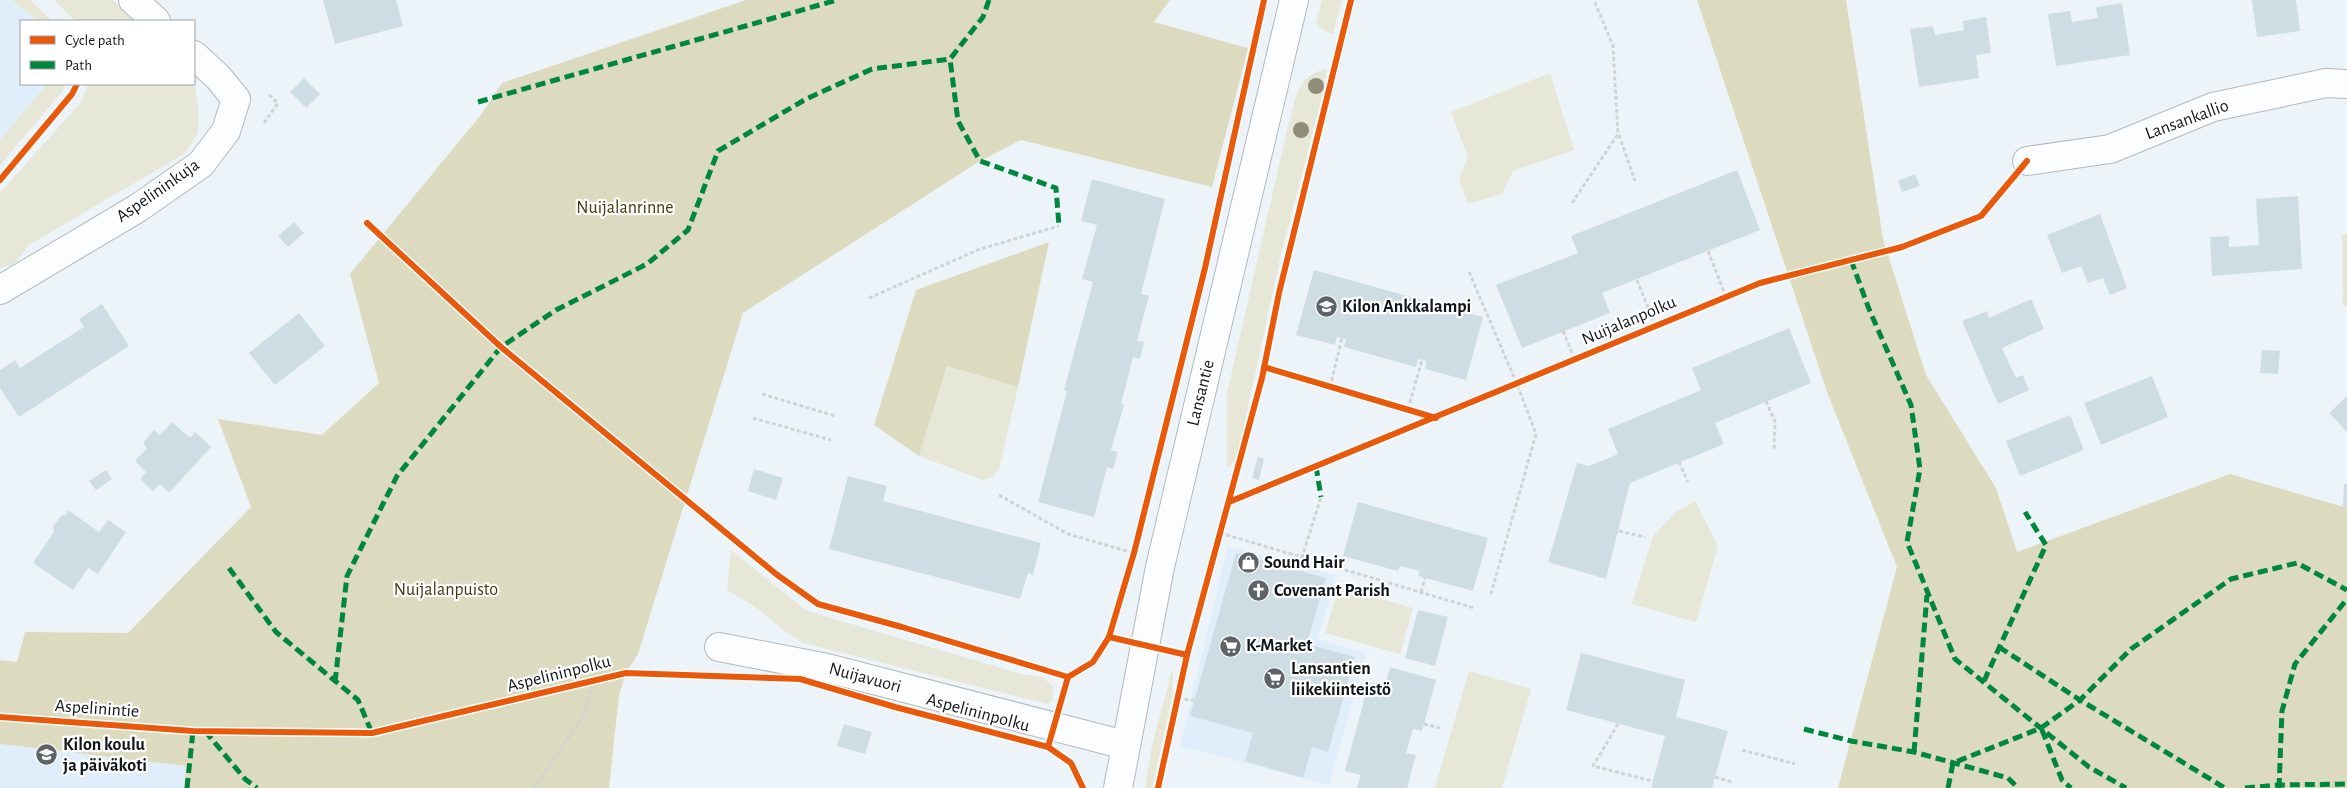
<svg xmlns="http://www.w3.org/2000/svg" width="2347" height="788" viewBox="0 0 2347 788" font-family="'Alegreya Sans',sans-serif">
<rect width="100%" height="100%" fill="#edf4f9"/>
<g fill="#dfeefa">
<polygon points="0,0 12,0 38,21 21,21 21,84 47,84 0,140"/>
<polygon points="1228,546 1336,575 1318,639 1366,653 1329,785 1180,746"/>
<polygon points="0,744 186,766 184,788 0,788"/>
</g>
<g fill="#e6e7d7">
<polygon points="12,0 30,0 52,21 38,21"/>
<polygon points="54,0 113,0 134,21 75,21"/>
<polygon points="1322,0 1342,0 1333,34 1324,31 1316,23"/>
<path d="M1327,69L1324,89L1281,254L1236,462L1227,467V393L1288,126C1296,100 1296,74 1327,69Z"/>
<polygon points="1550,73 1574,150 1513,171 1502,194 1468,204 1459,179 1468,157 1451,112"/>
<polygon points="194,79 198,106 198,133 184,154 29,245 14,264 0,268 0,193 82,101 88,84 194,84"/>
<polygon points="47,84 66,84 61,93 0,165 0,140"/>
<polygon points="2342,234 2347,234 2347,306 2343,306"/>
<polygon points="947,366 1018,387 999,469 992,477 983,480 919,456"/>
<polygon points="1695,501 1718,546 1696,622 1632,604 1653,536 1676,512"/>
<polygon points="731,550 807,611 1021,674 1043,677 1053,687 1053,701 1047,704 803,643 783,630 758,609 727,590"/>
<polygon points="1339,587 1413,608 1400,654 1325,633"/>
<polygon points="1173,667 1172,698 1152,788 1145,788 1152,745"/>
<polygon points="1469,671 1531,689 1502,788 1435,788"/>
</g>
<g fill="#dcdbbf">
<polygon points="746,0 1170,0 1154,22 1248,48 1212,187 1021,140 980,161 743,313 638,654 626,673 619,695 609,788 184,788 186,766 0,744 0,660 17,662 25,632 128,633 251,507 218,419 322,435 379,383 350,274 480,116 502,83"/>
<polygon points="1697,0 1846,0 1883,239 1926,375 1996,488 2017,552 2230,474 2347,508 2347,788 1838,788 1897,567 1827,392"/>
<polygon points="1049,242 1018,387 947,366 919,456 874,425 916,290"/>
</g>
<g fill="#cedce4">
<polygon points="323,0 396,0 403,26 335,44"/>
<polygon points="2252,0 2296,0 2300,31 2257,37"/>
<polygon points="2122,3 2130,55 2056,66 2048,14 2070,11 2072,22 2098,18 2096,7"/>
<polygon points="1986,17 1991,53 1976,55 1979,78 1919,87 1910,29 1933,26 1935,35 1964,30 1963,21"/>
<polygon points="304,78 320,94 306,108 290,92"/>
<polygon points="1737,170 1760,230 1602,293 1610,313 1522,348 1496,285 1578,253 1571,236"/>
<polygon points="1915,174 1920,186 1902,192 1898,181"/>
<polygon points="1092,179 1165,199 1141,294 1149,296 1137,341 1144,342 1140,359 1133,357 1121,404 1124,405 1111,450 1118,452 1113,469 1107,467 1094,517 1038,502 1067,391 1064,390 1093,282 1082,279 1097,225 1081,221"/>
<polygon points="2298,196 2302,269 2212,276 2210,237 2229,236 2229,247 2259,245 2256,199"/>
<polygon points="2100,214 2127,288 2110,295 2103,278 2088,283 2081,266 2062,273 2047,235"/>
<polygon points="294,222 304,233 288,247 278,236"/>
<polygon points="1314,270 1483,317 1466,380 1425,369 1426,361 1418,359 1416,367 1344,347 1346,339 1337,337 1335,345 1296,335"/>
<polygon points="2031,299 2044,329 2002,348 2016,378 2023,375 2029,390 1998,404 1962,321 1987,311 1989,318"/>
<polygon points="102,304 129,346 19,417 0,388 0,370 15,360 20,368 84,327 79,319"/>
<polygon points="299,313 325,346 275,385 249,353"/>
<polygon points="1789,328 1811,383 1715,423 1724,444 1630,483 1606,579 1548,562 1577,463 1589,466 1618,454 1608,429 1701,390 1692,368"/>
<polygon points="2262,350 2280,351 2278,374 2260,373"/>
<polygon points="2152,376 2168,417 2101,445 2084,403"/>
<polygon points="2347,396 2347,432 2329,413"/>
<polygon points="2070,415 2084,450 2020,476 2006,441"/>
<polygon points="172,422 190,438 195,432 211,447 169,493 160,484 153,491 140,479 146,472 135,461 147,448 143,443 154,430 160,435"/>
<polygon points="1258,457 1264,459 1259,480 1252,478"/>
<polygon points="754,469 783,478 776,500 748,491"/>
<polygon points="106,470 112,479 96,490 89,481"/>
<polygon points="848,476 887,486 883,501 1041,543 1033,575 1028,573 1020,599 829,549"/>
<polygon points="2344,484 2347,484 2347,508 2343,507"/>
<polygon points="1358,502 1488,538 1473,591 1418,576 1420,571 1400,566 1398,571 1343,556"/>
<polygon points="68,510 99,532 108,520 126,532 98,574 88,568 73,590 33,563 54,532 53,527 61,516 65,515"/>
<polygon points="1236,553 1326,578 1307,644 1355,657 1328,752 1312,747 1303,778 1245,761 1253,733 1190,716"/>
<polygon points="1418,610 1448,617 1435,666 1405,658"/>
<polygon points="1581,653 1685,680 1676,717 1728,731 1712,788 1651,788 1665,736 1566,710"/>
<polygon points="1390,667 1436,680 1424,724 1422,731 1413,729 1406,753 1416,755 1407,788 1357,788 1361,775 1345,771 1369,682 1385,686"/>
<polygon points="844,724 872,732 865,754 837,746"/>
</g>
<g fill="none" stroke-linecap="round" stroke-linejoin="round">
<defs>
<g id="minor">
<polyline points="133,0 156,21"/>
<polyline points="2027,161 2110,149 2213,107 2326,83 2347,84"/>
<polyline points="0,290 138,208 201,164 226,131 236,99 218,77 194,55"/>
<polyline points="719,647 827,668 1125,745"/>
<polyline points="1118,788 1160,567 1294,0"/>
</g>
</defs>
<use href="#minor" stroke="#b3b9bc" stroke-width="30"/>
<g stroke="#d0d3d4" stroke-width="3" stroke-dasharray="4 2.5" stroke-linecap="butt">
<polyline points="264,123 278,103 269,95"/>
<polyline points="1619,135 1635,181"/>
<polyline points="1572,203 1618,134 1613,46 1594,0"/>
<polyline points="1708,251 1726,297"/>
<polyline points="1469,272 1517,384 1536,434 1491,594"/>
<polyline points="1637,280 1656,327"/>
<polyline points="869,298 980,249 1059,226"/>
<polyline points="1563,331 1575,360"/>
<polyline points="1330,387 1342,338"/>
<polyline points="762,394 835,416"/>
<polyline points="1766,401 1775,422 1774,450"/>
<polyline points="1408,409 1422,360"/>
<polyline points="753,418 831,440"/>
<polyline points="1679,462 1688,482"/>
<polyline points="999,495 1068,534 1130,552"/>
<polyline points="1619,531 1645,537"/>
<polyline points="1220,533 1474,608"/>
<polyline points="1295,569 1302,557 1321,497"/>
<polyline points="1421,592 1425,578"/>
<polyline points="1178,699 1194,700"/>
<polyline points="1424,724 1440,728"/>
<polyline points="1618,724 1593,766 1652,781"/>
<polyline points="1742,750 1795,764"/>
<polyline points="1715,777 1732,782"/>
<polyline points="534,788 585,714 592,682"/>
</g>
<use href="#minor" stroke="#fcfdfe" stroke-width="28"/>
<g stroke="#00873e" stroke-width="5" stroke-dasharray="10 5" stroke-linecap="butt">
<polyline points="989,0 983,17 950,59 958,121 980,161 1056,188 1059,226"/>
<polyline points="478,102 837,0"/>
<polyline points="1851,260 1869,309 1911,405 1920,469 1907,542 1955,659 2089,767 2126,788"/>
<polyline points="1316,466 1321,497"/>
<polyline points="229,568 276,632 358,700 372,733"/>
<polyline points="1999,647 2080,700 2225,788"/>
<polyline points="1984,681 2046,545 2025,512"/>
<polyline points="335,682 347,576 397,476 501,347 556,310 647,264 688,230 718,151 806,99 872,69 950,59"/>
<polyline points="1804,729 1851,741 1914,752 2008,778 2018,788"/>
<polyline points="2042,730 2062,780 2071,788"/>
<polyline points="205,731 245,779 257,788"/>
<polyline points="1914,752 1927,595"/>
<polyline points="187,788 193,731"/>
<polyline points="1948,788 1953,763 2041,728 2080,700 2131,649 2231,579 2297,563 2347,590"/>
<polyline points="2245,788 2278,785 2347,784"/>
<polyline points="2279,788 2282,711 2295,664 2347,599"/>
</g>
<defs>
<g id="cycleway">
<polyline points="0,180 72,94 77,84"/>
<polyline points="367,223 501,347 776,574 818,604 902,627 1068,677"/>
<polyline points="1264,367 1436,418"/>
<polyline points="1229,502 1760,283 1902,247 1981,216 2027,161"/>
<polyline points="1109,637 1187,655"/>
<polyline points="0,717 193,731 372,733 626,673 800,679 895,707 1048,747"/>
<polyline points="1083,788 1071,763 1048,747 1068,677 1093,662 1109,637 1134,553 1205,268 1264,0"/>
<polyline points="1158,788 1187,655 1262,378 1279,293 1351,0"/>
</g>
</defs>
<use href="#cycleway" stroke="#fff" stroke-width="9"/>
<use href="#cycleway" stroke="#e8590c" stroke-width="6"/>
</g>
<g fill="#8e8e78">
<circle cx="1316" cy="86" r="8"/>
<circle cx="1301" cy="130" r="8"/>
</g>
<defs>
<symbol id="school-disc" viewBox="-11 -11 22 22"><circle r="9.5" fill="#5d6367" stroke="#fff"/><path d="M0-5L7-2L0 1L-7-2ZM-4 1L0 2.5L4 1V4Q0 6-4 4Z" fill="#fff"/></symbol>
<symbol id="shop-disc" viewBox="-11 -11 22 22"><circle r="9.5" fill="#5d6367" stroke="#fff"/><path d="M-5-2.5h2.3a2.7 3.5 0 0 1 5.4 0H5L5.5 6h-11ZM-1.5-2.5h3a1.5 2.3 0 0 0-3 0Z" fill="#fff"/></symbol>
<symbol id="church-disc" viewBox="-11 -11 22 22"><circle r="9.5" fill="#5d6367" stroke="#fff"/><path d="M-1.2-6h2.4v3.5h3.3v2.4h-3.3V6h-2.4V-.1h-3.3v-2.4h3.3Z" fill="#fff"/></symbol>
<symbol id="supermarket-disc" viewBox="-11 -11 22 22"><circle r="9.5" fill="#5d6367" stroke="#fff"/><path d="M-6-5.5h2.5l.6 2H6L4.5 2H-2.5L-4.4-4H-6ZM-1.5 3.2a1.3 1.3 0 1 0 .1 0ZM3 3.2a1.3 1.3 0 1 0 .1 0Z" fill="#fff"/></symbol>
</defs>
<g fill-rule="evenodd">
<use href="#school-disc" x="1314" y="294" width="25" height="25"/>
<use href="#shop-disc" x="1236" y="550" width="25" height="25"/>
<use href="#church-disc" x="1246" y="578" width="25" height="25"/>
<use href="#supermarket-disc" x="1218" y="634" width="25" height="25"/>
<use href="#supermarket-disc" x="1262" y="666" width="25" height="25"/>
<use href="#school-disc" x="34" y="742" width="25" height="25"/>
</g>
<g text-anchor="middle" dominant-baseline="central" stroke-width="4.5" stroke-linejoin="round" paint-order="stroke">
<g font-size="18" fill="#101519" stroke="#fff">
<text transform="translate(2187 120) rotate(-20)">Lansankallio</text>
<text transform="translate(158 191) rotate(-35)">Aspelininkuja</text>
<text transform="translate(1629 321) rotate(-23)">Nuijalanpolku</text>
<text transform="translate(1201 393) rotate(-76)">Lansantie</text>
<text transform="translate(559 674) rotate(-14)">Aspelininpolku</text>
<text transform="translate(865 678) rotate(15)">Nuijavuori</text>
<text transform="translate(97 709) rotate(4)">Aspelinintie</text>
<text transform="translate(978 713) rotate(15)">Aspelininpolku</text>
</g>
<g font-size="18" fill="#413b0e" stroke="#fff">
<text x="625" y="208">Nuijalanrinne</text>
<text x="446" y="590">Nuijalanpuisto</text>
</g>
<g font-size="18" font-weight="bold" fill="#101519" stroke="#fff" text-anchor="start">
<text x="1342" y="307">Kilon Ankkalampi</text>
<text x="1264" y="563">Sound Hair</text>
<text x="1274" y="591">Covenant Parish</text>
<text x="1246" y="646">K-Market</text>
<text x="1291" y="669">Lansantien<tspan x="1291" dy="21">liikekiinteistö</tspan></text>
<text x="63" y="745">Kilon koulu<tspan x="63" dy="21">ja päiväkoti</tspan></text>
</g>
</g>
<rect x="20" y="20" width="175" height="65" fill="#ffffff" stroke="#9fa1a3"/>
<rect x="30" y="36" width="25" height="8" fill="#e8590c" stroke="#9fa1a3"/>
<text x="65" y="45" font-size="15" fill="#101519">Cycle path</text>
<rect x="30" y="61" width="25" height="8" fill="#00873e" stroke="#9fa1a3"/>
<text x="65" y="70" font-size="15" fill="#101519">Path</text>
</svg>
